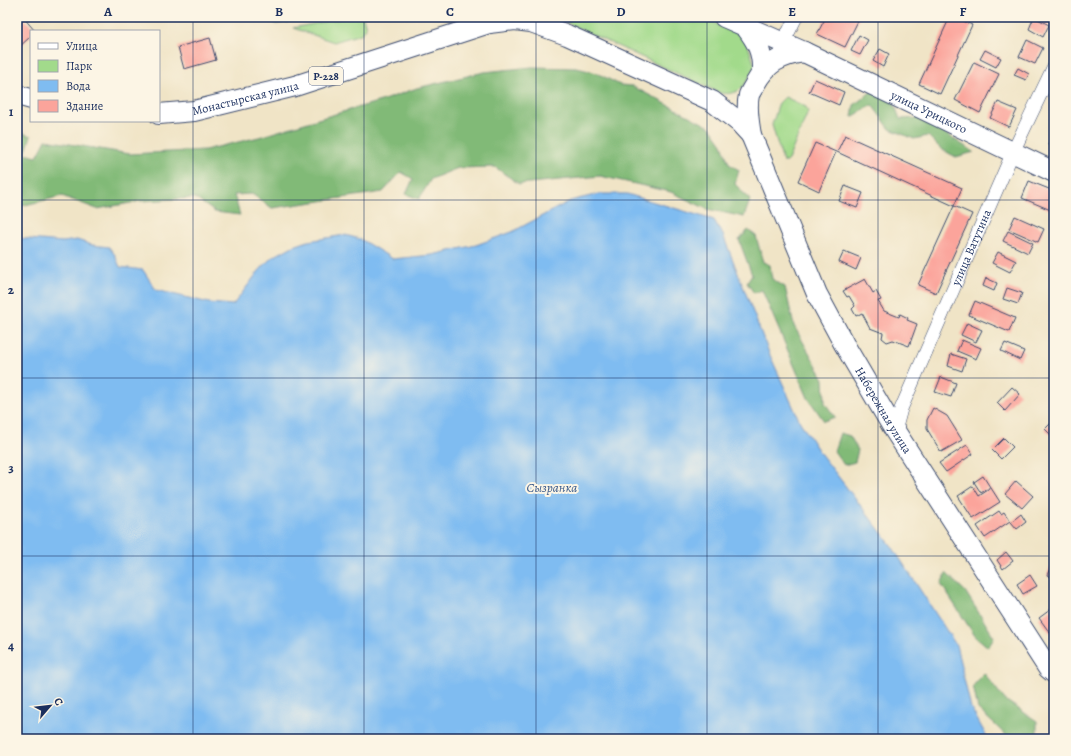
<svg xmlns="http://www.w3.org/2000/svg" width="1071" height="756" viewBox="0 0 1071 756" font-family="Alegreya,serif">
<rect width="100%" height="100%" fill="#fcf5e5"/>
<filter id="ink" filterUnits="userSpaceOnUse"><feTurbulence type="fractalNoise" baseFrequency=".025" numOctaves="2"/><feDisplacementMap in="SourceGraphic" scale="8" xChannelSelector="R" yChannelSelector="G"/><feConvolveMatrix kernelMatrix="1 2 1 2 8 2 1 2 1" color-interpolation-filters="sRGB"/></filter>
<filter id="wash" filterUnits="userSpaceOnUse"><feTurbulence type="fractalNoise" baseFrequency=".012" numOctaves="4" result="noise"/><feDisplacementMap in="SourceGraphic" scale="16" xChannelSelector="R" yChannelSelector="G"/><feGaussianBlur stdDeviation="0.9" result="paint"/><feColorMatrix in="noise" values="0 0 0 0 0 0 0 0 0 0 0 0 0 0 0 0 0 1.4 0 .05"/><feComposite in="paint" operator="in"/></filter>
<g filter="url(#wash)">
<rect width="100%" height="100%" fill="#f0e4c6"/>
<g fill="#a2da8b" stroke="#5e8474">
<polygon points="347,17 363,17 366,28 361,34 334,42 293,28"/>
<path d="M559,17H702L745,37L755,66C746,82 742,97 720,93L567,23Z"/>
<polygon points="785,97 806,107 808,112 788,160 786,162 783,162 772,125 779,103"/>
</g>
<g fill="#81ba77" stroke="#4e746a">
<polygon points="265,17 295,17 289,22 276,24"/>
<polygon points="532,67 577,68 597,73 620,85 632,86 710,127 722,144 729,164 739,170 735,184 750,200 744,217 707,209 671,192 600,176 519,184 495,167 458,168 431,179 419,199 406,194 413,179 401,172 383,192 272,208 252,194 234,195 240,215 215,212 195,198 141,201 97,209 62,196 17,207 17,131 31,136 25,154 37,157 46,140 130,154 205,150 259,137 318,119 381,101 417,88 484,72"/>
<polygon points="872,91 892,98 900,119 921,118 974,152 956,157 941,149 928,136 914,139 890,129 872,105 852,117 854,105"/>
<polygon points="748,230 756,236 763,262 770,265 772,279 785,287 794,326 824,379 825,403 835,417 824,421 808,398 762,290 754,293 747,283 752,275 739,240"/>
<polygon points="840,433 850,436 858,450 855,462 844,465 834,451"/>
<polygon points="946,573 965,591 994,637 988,647 975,636 941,584"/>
<polygon points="984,673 1005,700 1037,721 1037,739 1010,739 978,709 973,686"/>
</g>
<polygon fill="#7fbcf1" stroke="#4d76a8" points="599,194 627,194 714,220 723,235 769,353 800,422 820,453 891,545 956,645 971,708 988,739 17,739 17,238 63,242 77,240 92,245 109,247 115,255 120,267 143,270 156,290 209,303 233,305 258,272 271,258 291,247 308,241 345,235 360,239 393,259 432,255 476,245 512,232 570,201"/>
<g id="blocks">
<g fill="#fba49b">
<polygon points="17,17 23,17 35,31 31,31 31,36 17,49"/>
<polygon points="826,17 860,17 845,47 817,34"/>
<polygon points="950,17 955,17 972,25 940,94 919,84"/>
<polygon points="1034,17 1049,25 1043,37 1029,29"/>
<polygon points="1042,17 1054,17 1054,18 1052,21"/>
<polygon points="859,35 868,40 860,55 851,51"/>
<polygon points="210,38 216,60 184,69 178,47"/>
<polygon points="1027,40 1043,48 1035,64 1019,57"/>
<polygon points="880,49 889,54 883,67 873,61"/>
<polygon points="985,50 1001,58 996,67 980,59"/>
<polygon points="974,62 999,74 980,113 955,100"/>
<polygon points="1018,68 1029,74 1026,80 1014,75"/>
<polygon points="815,79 844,92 839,105 809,92"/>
<polygon points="998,102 1017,110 1009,127 990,118"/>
<polygon points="1054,130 1054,148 1048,145"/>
<polygon points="845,135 962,188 954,206 837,152"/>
<polygon points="815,143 836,152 819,191 798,181"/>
<polygon points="1029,181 1054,191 1054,207 1053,211 1022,198"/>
<polygon points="845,186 863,193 857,208 839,201"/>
<polygon points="954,206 972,214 936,293 918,285"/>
<polygon points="1015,216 1044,229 1038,242 1009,229"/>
<polygon points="1008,231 1033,243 1028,253 1003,241"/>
<polygon points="844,251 861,258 856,270 839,262"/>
<polygon points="998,252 1016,261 1010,272 992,263"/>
<polygon points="986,278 997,283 994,291 983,286"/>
<polygon points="865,279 873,293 876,291 881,300 878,301 884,311 899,317 900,314 908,318 907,320 917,324 909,346 893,340 887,342 882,338 883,333 870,328 862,313 856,316 852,309 855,306 849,296 847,297 843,291"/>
<polygon points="1007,288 1022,293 1018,304 1003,299"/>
<polygon points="975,301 1015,318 1009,332 969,315"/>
<polygon points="967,323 982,330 976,342 961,335"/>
<polygon points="962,340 981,348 976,359 957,351"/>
<polygon points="1005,343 1024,351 1020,360 1001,351"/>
<polygon points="951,354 966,359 962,371 948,366"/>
<polygon points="941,377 956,383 951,397 935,392"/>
<polygon points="1012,387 1020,394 1005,411 997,403"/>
<polygon points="933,408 947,416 962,440 941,452 927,429 927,420"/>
<polygon points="1052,422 1054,424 1054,438 1045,429"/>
<polygon points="1004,438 1013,447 1001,459 992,450"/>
<polygon points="967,445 973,454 946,472 939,463"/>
<polygon points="983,476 990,487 981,493 974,482"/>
<polygon points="1016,481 1033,496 1022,508 1005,494"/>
<polygon points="973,486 979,496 991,488 1000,502 973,519 958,496"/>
<polygon points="999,511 1001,514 1004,512 1010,521 985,538 977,526"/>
<polygon points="1021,514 1026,522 1017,529 1011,522"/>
<polygon points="1006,552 1013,561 1003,569 997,560"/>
<polygon points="1054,559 1054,578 1047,575"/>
<polygon points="1030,575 1037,586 1023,594 1017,584"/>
<polygon points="1054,607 1054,630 1050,633 1039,618"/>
</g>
</g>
</g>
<g filter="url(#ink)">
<use href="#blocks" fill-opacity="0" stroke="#3b4a6e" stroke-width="1"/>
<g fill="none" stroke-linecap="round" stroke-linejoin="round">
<defs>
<g id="street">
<polyline points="780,42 789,31 796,17"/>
<path id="s1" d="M895,431L901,409L1013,152L1054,66"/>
</g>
<g id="primary">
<path id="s2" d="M724,17L804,52L1054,172"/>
<polyline points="489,23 515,20 531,22 567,35 712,101 739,122 751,135"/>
<path d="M745,26C757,42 763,52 762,72"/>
<path id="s3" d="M804,52C780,55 766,64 755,84C753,88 750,92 749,95C746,108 749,123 751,135L817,294L844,344L895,431L1048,668L1054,673"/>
<polyline points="17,95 31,99"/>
<path id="s4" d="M159,114L194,111L295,86L489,23L499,17"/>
</g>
</defs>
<use href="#street" stroke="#3b4a6e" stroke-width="14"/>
<use href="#primary" stroke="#3b4a6e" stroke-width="22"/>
<use href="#street" stroke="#fff" stroke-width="13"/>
<use href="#primary" stroke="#fff" stroke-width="20"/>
</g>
</g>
<path fill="none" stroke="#1b2f5e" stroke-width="1" stroke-opacity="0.55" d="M193,17V739M364,17V739M536,17V739M707,17V739M878,17V739M17,200H1054M17,378H1054M17,556H1054"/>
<g text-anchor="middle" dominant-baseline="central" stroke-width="4" stroke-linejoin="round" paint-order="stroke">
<rect fill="#fcf5e5" stroke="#5e6a86" stroke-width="1" x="309" y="67" width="34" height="18" rx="3"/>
<g font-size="11" font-weight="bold" fill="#1b2f5e">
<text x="326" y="76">Р-228</text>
</g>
<g font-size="12" fill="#1b2f5e" stroke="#fcf5e5">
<text stroke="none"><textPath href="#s4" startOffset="88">Монастырская улица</textPath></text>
<text stroke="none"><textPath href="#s2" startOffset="226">улица Урицкого</textPath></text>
<text stroke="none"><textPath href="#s1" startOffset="199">улица Ватутина</textPath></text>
<text stroke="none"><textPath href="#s3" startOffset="420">Набережная улица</textPath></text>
</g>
<g font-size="13" font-style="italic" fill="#39598a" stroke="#fcf5e5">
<text x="552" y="487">Сызранка</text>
</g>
</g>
<rect width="1071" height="756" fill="none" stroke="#fcf5e5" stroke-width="44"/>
<rect x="30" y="30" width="130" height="92" fill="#fcf5e5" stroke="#a2a6af"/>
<rect x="38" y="43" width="20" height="6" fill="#ffffff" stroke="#a2a6af"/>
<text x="66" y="50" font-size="12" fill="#1b2f5e">Улица</text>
<rect x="38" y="60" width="20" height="12" fill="#a2da8b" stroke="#a2a6af"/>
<text x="66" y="70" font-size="12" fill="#1b2f5e">Парк</text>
<rect x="38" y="80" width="20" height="12" fill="#7fbcf1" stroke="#a2a6af"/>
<text x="66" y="90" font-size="12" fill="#1b2f5e">Вода</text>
<rect x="38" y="100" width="20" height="12" fill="#fba49b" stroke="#a2a6af"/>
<text x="66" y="110" font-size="12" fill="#1b2f5e">Здание</text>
<g transform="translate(50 706) rotate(62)" stroke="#fcf5e5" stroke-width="3" paint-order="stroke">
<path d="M0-3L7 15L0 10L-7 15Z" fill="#1b2f5e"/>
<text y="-6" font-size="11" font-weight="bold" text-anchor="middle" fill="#1b2f5e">С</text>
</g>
<rect x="22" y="22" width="1027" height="712" fill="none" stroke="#1b2f5e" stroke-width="1.5"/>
<g font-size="13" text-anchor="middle" font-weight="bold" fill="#1b2f5e">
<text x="108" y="16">A</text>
<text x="279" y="16">B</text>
<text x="450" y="16">C</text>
<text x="621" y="16">D</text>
<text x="792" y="16">E</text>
<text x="963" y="16">F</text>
<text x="11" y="116">1</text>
<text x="11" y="294">2</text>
<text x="11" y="472">3</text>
<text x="11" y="650">4</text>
</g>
</svg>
